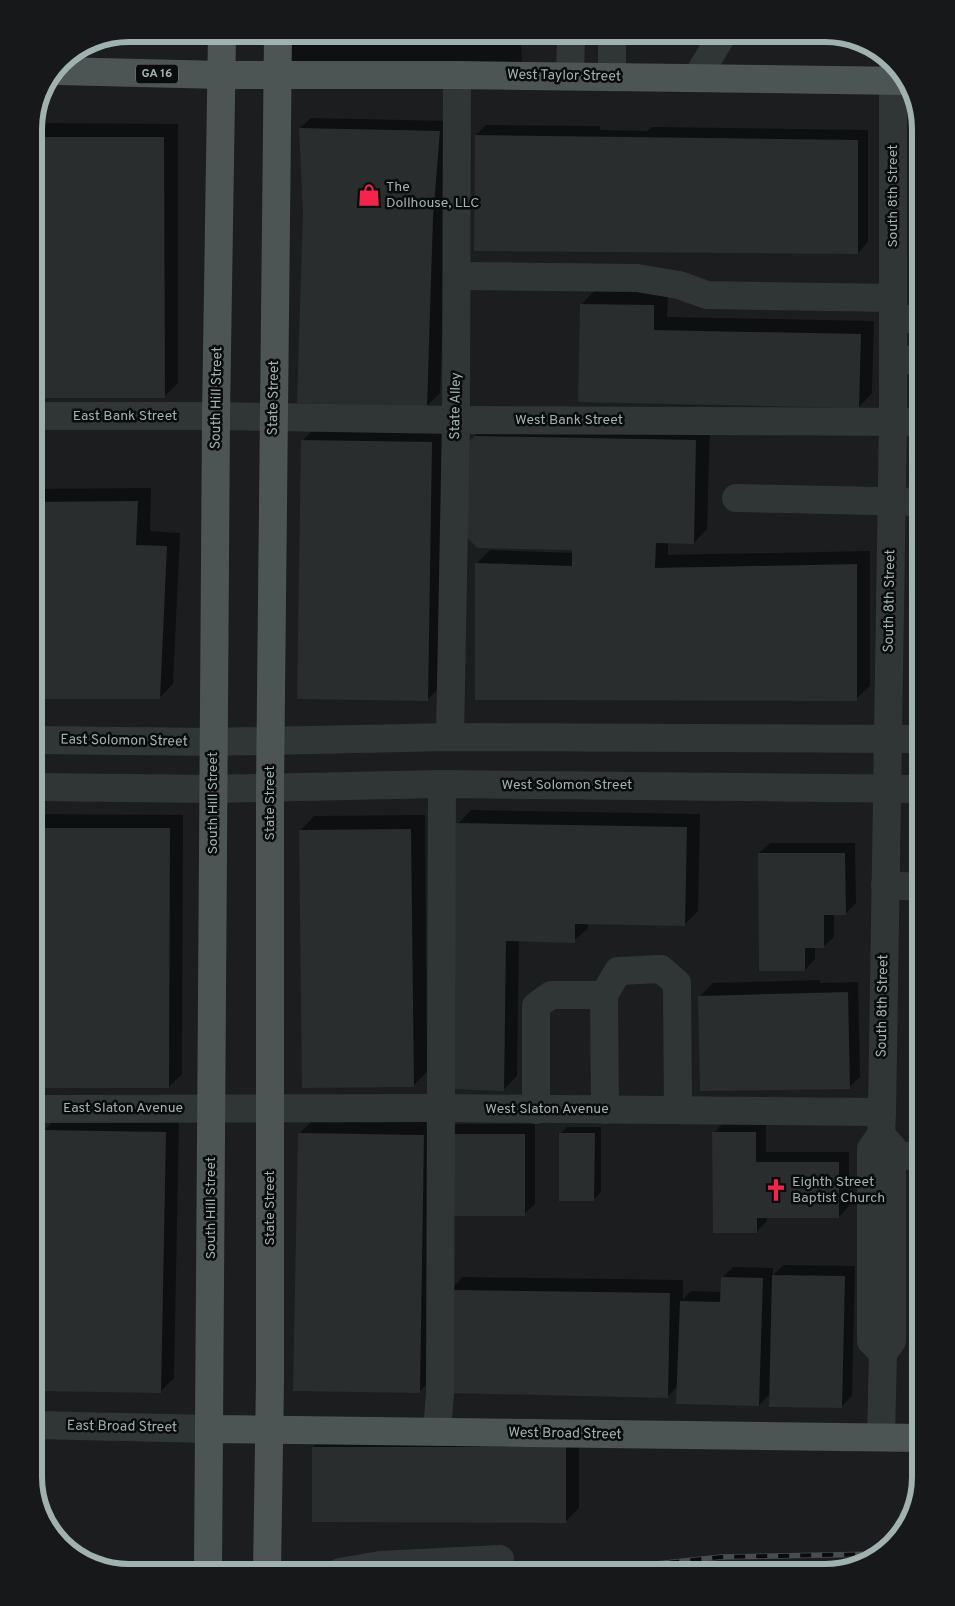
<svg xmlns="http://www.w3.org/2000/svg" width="955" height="1606" viewBox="0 0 955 1606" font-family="Overpass,sans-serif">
<rect width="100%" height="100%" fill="#0f1011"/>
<polygon fill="#1b1d1e" points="130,34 272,34 273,82 522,79 521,34 832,34 879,50 911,87 921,130 921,1477 905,1529 868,1562 825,1572 124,1572 76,1556 44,1519 34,1476 34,124 62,62 93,41"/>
<g fill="#0007">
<polygon points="311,118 450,121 440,393 427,406 304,213 300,128"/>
<polygon points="34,123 178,124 178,383 164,397 34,396"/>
<polygon points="486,125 600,126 600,130 646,131 646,132 652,127 868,130 868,242 858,253 476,135"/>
<polygon points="595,290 668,292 667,317 874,321 872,393 859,407 582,304"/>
<polygon points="316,427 445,429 441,686 427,700 302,441"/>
<polygon points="710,427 707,529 694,543 668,542 668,555 870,551 870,686 856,699 476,564 490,550 574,553 574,549 464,447 478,433"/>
<polygon points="151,488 150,531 180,533 173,684 159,698 34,698 34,489"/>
<polygon points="471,810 700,814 698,911 684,925 588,923 588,928 574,941 519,940 517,1076 503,1090 458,824"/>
<polygon points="34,814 183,815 182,1074 169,1087 45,987 34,987"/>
<polygon points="425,815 427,1072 413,1086 301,830 314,816"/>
<polygon points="770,843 855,843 856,903 845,914 834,914 834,937 823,947 815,947 815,959 805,970 759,853"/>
<polygon points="820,980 820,983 858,982 860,1077 849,1087 699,997 713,983"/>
<polygon points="58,1116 179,1119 174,1378 160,1392 45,1130"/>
<polygon points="313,1120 437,1122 433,1378 419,1392 299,1134"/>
<polygon points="724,1122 766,1122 766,1152 849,1152 849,1206 839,1217 767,1217 767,1221 757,1231 714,1133"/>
<polygon points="457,1124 535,1124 535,1204 524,1214 446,1134"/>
<polygon points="567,1127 601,1127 601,1192 594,1199 560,1134"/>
<polygon points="784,1265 855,1266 852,1396 842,1406 771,1393 759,1405 678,1386 667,1397 450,1290 463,1277 683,1280 683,1299 691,1291 722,1292 722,1278 733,1267 773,1268 773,1275"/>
<polygon points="327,1434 579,1434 579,1508 565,1522 313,1447"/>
</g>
<g fill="#2a2d2d">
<polygon points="299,128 440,131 433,217 427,408 297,403 303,213"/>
<polygon points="475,135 858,140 858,254 474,251"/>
<polygon points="34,137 164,137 165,398 34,398"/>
<polygon points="580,304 654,305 654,330 861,334 859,408 578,402"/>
<polygon points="475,436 696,440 694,544 656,543 655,568 857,564 857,701 475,700 475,563 572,566 572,550 477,548 462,532 463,446"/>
<polygon points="301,440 432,442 428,701 297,699"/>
<polygon points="138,501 136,545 167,546 160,699 34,699 34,502"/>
<polygon points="456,823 687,827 685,926 575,924 575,943 506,941 504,1091 451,1089"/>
<polygon points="34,828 170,828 169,1088 43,1088 43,988 34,988"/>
<polygon points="411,829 414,1087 302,1088 299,830"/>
<polygon points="758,853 845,853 846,915 824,915 824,948 805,948 805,971 759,971"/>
<polygon points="848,992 850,1089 700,1091 698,996"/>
<polygon points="43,1130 166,1132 161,1393 38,1391"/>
<polygon points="712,1132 756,1132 756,1162 839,1162 839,1218 757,1218 757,1233 713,1233"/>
<polygon points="298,1133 424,1135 420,1393 293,1391"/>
<polygon points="559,1133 595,1133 594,1201 559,1201"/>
<rect x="445" y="1134" width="80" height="82"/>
<polygon points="772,1275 845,1276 842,1408 769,1407"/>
<polygon points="721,1277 763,1278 759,1406 676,1404 680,1301 720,1302"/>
<polygon points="448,1290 670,1293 668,1398 448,1393"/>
<polygon points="312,1447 566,1447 566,1523 312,1522"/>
</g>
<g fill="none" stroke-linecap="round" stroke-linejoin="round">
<g stroke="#303636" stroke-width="28">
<polyline points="570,76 571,34"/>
<polyline points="612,76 612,34"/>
<polyline points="697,77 723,34"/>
<polyline points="457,276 637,278 679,285 707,295 893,298"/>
<polyline points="893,319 921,319"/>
<polyline points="893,360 921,360"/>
<polyline points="34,416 216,416 456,420 921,422"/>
<polyline points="736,498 921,502"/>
<polyline points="450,737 456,420 457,75"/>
<polyline points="34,740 214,742 450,737 921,739"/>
<polyline points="34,787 213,789 442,784 921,789"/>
<polyline points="885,885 921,887"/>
<polyline points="604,995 605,1110"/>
<polyline points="34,1109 441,1108 882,1112"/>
<polyline points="536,1110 536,1006 551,995 604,995 618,971 661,969 677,983 678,1110"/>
<polyline points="892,1157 921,1155"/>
<polyline points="883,1353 871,1341 871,1149 881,1135 882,1112 893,421 893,67"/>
<polyline points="34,1425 210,1429"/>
<polyline points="437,1432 440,1393 442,784"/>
<polyline points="881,1437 883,1353 892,1341 892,1147 881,1135"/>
<polyline points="340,1572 380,1565 500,1559"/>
</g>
<g stroke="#4c5554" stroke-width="28">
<polyline points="58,71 222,75 457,75 906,81"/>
<polyline points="210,1429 921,1438"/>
<polyline points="208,1572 216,416 222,34"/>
<polyline points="267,1572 270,1380 270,788 278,34"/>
</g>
<defs>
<g id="rail">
<polyline points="581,1572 721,1557 878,1554"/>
<polyline points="665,1572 821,1572"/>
</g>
</defs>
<use href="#rail" stroke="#474f4e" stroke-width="5.5"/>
<use href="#rail" stroke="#0a0b0c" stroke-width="4" stroke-dasharray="11" stroke-linecap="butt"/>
</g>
<defs>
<symbol id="shop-bare" viewBox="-9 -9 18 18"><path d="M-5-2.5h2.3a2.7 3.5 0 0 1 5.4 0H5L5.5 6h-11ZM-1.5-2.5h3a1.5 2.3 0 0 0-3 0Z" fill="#f4244c" stroke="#0a0b0c" stroke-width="2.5" paint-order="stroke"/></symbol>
<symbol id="church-bare" viewBox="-9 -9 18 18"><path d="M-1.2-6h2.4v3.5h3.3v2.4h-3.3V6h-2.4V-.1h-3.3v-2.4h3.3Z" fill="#f4244c" stroke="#0a0b0c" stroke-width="2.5" paint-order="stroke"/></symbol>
</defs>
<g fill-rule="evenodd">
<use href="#shop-bare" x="353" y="179" width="32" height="32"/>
<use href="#church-bare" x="760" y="1174" width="32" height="32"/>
</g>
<g text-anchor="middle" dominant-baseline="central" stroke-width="5" stroke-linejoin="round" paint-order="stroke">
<rect fill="#0a0b0c" stroke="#73807e" stroke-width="1" x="136" y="64.5" width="42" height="19" rx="4"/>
<g font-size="12" font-weight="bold" fill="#a0b2af">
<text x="157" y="74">GA 16</text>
</g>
<g font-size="14" fill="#a0b2af" stroke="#0a0b0c">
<text transform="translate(564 76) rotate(1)">West Taylor Street</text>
<text transform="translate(893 196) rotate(-90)">South 8th Street</text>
<text transform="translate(217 398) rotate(-89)">South Hill Street</text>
<text transform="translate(274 398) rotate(-89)">State Street</text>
<text transform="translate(456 406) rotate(-89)">State Alley</text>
<text x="125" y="416">East Bank Street</text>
<text x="569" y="420">West Bank Street</text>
<text transform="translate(890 601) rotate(-89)">South 8th Street</text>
<text transform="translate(124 741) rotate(1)">East Solomon Street</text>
<text x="567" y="785">West Solomon Street</text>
<text transform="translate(213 803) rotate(-90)">South Hill Street</text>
<text transform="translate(270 803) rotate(-90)">State Street</text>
<text transform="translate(883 1006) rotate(-89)">South 8th Street</text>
<text x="123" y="1108">East Slaton Avenue</text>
<text x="547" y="1109">West Slaton Avenue</text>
<text transform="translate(211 1208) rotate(-90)">South Hill Street</text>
<text transform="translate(270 1208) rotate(-90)">State Street</text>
<text transform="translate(122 1427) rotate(1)">East Broad Street</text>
<text transform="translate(565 1434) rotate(1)">West Broad Street</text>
</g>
<g font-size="14" fill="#a0b2af" stroke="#0a0b0c" text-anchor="start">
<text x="386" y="187">The<tspan x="386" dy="16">Dollhouse, LLC</tspan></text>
<text x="792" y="1182">Eighth Street<tspan x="792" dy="16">Baptist Church</tspan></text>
</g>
</g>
<path d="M0 0H955V1606H0ZM129 42H825A87 87 0 0 1 912 129V1477A87 87 0 0 1 825 1564H129A87 87 0 0 1 42 1477V129A87 87 0 0 1 129 42Z" fill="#161819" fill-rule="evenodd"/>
<path fill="none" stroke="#a0b2af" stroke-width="6" d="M129 42H825A87 87 0 0 1 912 129V1477A87 87 0 0 1 825 1564H129A87 87 0 0 1 42 1477V129A87 87 0 0 1 129 42Z"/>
</svg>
